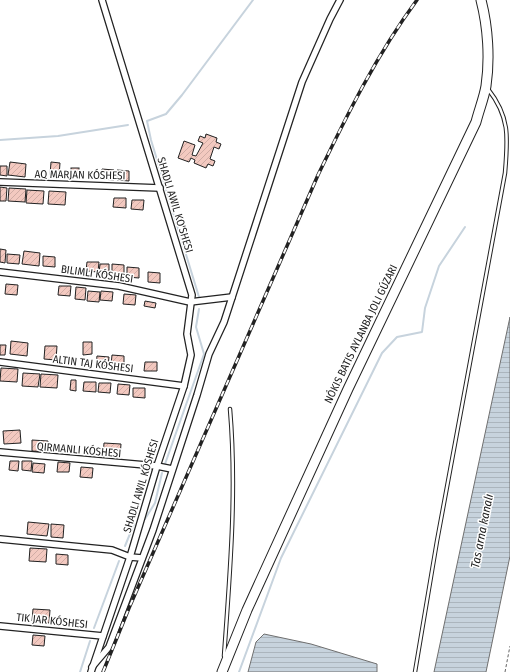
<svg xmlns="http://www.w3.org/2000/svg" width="510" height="672" viewBox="0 0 510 672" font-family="'Fira Sans Condensed',sans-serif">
<defs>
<pattern id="water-rules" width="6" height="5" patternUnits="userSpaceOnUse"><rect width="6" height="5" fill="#c7d3dd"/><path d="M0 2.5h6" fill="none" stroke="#abb5bd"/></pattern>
<pattern id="building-hatch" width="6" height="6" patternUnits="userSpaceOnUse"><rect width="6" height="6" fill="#f3c9c0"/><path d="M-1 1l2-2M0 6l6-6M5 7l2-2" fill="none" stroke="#d0aca5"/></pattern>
</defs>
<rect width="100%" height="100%" fill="#fff"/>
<g fill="url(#water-rules)" stroke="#6f6f6f">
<polygon points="510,317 510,556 486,672 434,672"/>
<polygon points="264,634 311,644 377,664 377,672 248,672 256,642"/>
</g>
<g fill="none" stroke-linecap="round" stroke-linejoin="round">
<g stroke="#c7d3dd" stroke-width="2">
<polyline points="0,140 58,136 128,125"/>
<polyline points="199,297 151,140 147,121 166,114 182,95 253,0"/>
<polyline points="165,464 204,354 196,327 199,309"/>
<polyline points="145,519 155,503 162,473"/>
<polyline points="125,546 134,524"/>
<polyline points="94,628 119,561"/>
<polyline points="80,672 90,641"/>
<polyline points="239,672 281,558 382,353 397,337 422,332 425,308 439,266 465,227"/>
</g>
</g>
<g fill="url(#building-hatch)" stroke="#222">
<polygon points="206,134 217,138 216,142 221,144 219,149 214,147 210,159 215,161 213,166 208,164 206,168 194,163 195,160 191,158 189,162 178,158 184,141 195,145 192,155 196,156 203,143 198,141 200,136 205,138"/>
<polygon points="10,162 26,164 25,177 8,175"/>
<polygon points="51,162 60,163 59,176 50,175"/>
<polygon points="0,166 7,166 7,176 0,175"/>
<rect x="71" y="168" width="8" height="9"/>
<polygon points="102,169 114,170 114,180 102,179"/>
<polygon points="117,170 129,171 129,181 117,180"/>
<polygon points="0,187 7,188 6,201 0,201"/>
<polygon points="9,188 26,189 25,202 8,201"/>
<polygon points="27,190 44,191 43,204 26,203"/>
<polygon points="49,191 66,192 65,205 48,204"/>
<polygon points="114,198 126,198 126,208 113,207"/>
<polygon points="132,200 144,200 143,210 131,209"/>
<polygon points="0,249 6,250 5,263 0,262"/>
<polygon points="24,251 40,253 39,266 22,264"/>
<polygon points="7,254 20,255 19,264 7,263"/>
<polygon points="43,256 55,257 55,267 43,266"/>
<polygon points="87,262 99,262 98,272 86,271"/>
<polygon points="100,264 109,264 109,274 99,273"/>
<polygon points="112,264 124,265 124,274 112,273"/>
<polygon points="127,267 139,268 139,278 127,277"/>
<polygon points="148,272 160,273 160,283 148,282"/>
<polygon points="6,284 18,285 17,295 5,294"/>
<polygon points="59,286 71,286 70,296 58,295"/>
<polygon points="76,287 86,288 85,300 75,299"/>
<polygon points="88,291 100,292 99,302 87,301"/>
<polygon points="101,291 113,292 112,301 100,300"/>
<polygon points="124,294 136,295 135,305 123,304"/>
<polygon points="145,301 156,303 155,308 144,306"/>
<polygon points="11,341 28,343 27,356 10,354"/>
<polygon points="83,342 92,342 92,354 83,355"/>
<polygon points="0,345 6,345 5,355 0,355"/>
<polygon points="45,346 57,346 56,360 44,359"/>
<polygon points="112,355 124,356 124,366 111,365"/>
<polygon points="97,356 109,357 108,366 96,365"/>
<polygon points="145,362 157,362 157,371 144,371"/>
<polygon points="1,368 18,369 17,382 0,381"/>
<polygon points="23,373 40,374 38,387 22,386"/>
<polygon points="41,374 58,375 57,388 40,387"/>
<polygon points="71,380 76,380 76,391 70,390"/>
<polygon points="84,382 96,382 96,392 83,391"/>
<polygon points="99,383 111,383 110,393 98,392"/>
<polygon points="118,384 130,385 129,395 117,394"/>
<polygon points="133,388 145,388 145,398 133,397"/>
<polygon points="20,430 21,443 4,444 3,431"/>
<polygon points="32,440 48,441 47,452 32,451"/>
<polygon points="104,443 121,444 120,457 103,456"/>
<polygon points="10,461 19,461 18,471 9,470"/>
<polygon points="22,461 32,461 31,471 22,470"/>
<polygon points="58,462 70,463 69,472 57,472"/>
<polygon points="33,463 45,464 44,473 32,472"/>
<polygon points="81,467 93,468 92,478 80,477"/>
<polygon points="28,522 49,524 47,536 27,534"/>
<polygon points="51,524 64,525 63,538 51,537"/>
<polygon points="30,548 47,549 46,562 29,561"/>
<polygon points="56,554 68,555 68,565 56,564"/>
<polygon points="33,609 50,610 49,623 32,621"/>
<polygon points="33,635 45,636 44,646 32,645"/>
</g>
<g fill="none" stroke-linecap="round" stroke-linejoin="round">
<defs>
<g id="lane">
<path d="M224,656C230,573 237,491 230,409"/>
<path d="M415,672L437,541L505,173C508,137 510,117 488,89"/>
</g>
<g id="street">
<polyline points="0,182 160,188"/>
<polyline points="0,272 119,286 190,302 232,297"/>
<polyline points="0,362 184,386"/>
<polyline points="0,452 157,466 172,469"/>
<polyline points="0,539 112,550 130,557 142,558"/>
<polyline points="0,626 103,636"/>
<polyline points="92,667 109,647 153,530 197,395 209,354 224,322 302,82 330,19 340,0"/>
<polyline points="91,672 130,557 157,466 184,386 191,355 187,334 192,295 102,0"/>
</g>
<path id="primary" d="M222,672L247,610L348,389L476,122C479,110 484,98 486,86C490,59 488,27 481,0"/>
</defs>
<use href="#lane" stroke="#222" stroke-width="4.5"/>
<use href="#street" stroke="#222" stroke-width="8"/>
<use href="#primary" stroke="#222" stroke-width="11"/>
<polyline stroke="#646464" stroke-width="1" stroke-dasharray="3 2" stroke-linecap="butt" points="505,672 510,646"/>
<use href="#lane" stroke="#fff" stroke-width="2.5"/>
<use href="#street" stroke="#fff" stroke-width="5.5"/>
<use href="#primary" stroke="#fff" stroke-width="9"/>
<defs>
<path id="rail" d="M103,672L129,608L318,175C347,115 377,54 417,0"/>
</defs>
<use href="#rail" stroke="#222" stroke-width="3.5"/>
<use href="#rail" stroke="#fff" stroke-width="2" stroke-dasharray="6" stroke-linecap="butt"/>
</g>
<g text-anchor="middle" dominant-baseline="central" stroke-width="3" stroke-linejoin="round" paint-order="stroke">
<g font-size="11" fill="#222" stroke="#fff">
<text transform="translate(80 175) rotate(1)">AQ MARJAN KÓSHESI</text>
<text transform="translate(175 205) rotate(73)">SHADLI AWIL KO'SHESI</text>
<text transform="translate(97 274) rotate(8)">BILIMLI KÓSHESI</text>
<text transform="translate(361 334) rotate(-64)">NÓKIS BATIS AYLANBA JOLI GÚZARI</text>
<text transform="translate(93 364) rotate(7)">ALTIN TAJ KÓSHESI</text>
<text transform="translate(79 450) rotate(5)">QIRMANLI KÓSHESI</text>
<text transform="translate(141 486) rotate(-73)">SHADLI AWIL KÓSHESI</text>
<text transform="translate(52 621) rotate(6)">TIK JAR KÓSHESI</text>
</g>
<g font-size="12" font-style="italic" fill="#222" stroke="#fff">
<text transform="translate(482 531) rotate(-79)">Tas arna kanalı</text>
</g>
</g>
</svg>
